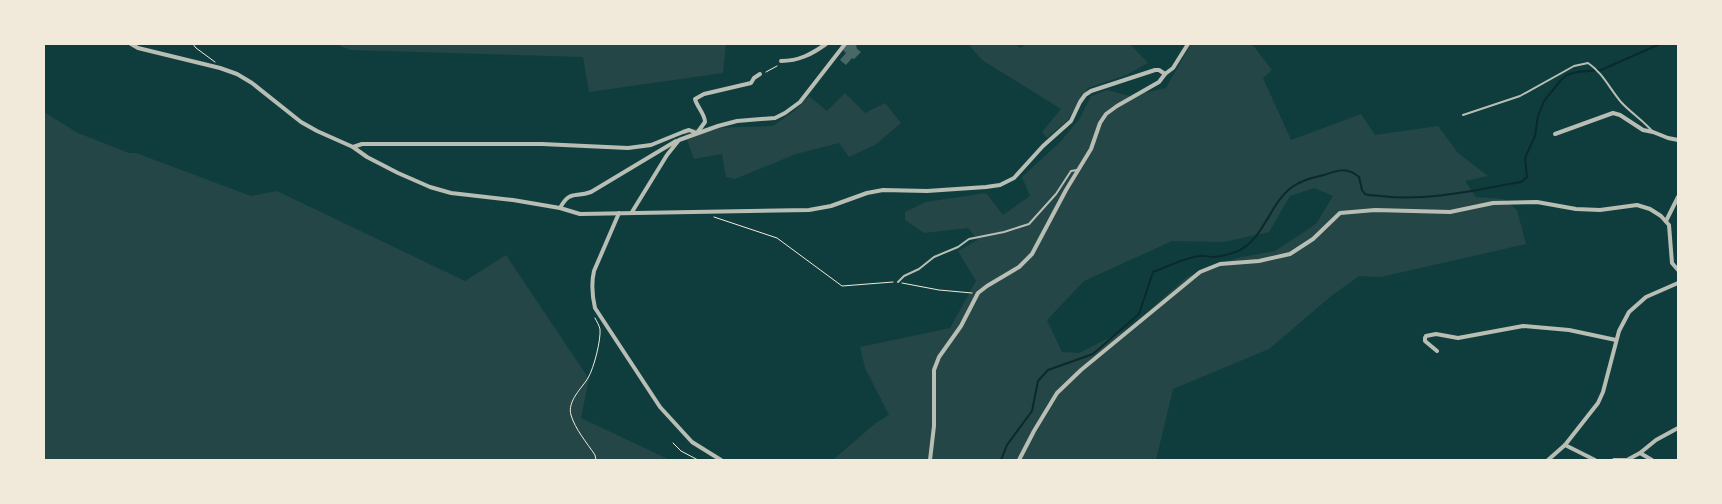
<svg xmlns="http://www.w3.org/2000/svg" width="1722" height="504" viewBox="0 0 1722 504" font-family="'Fira Sans',sans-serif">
<rect width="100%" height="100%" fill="#0f3d3e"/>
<g fill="#244646" fill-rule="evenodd">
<polygon points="336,44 726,44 723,73 589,92 583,57 350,50"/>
<polygon points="968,44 1016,44 1020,48 1026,44 1130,44 1148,63 1126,75 1088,88 1068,120 1047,138 1042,132 1061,109 982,60"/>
<path d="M1191,44H1252L1272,70L1263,78L1291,140L1361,114L1375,135L1438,126L1458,153L1488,176L1465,181L1476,197L1503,199L1517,210L1526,244L1381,277L1359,276L1330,297L1269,349L1173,389L1156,460H835V458L876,423L889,415L865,368L860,347L950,328L976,281L958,251L978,240L968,228L924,233L905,220V212L926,202L986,193L1003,215L1030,196L1022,177L1061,141L1080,118L1091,96L1107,90L1130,96L1166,88ZM1314,188L1333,196L1316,224L1275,251L1237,258L1187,277L1129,328L1079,353L1062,352L1047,320L1084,281L1172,241L1224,242L1269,232L1290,196Z"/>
<polygon points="845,93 865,113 885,103 901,123 875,145 849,157 839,143 796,154 735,179 726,177 722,154 694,159 683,129 773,126 794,111 809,96 827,111"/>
<polygon points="44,112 78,133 129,153 136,153 251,196 277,191 465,281 506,255 589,379 581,418 670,460 44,460"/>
</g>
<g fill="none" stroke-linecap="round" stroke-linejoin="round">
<path stroke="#0a2a2b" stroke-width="2" d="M1001,460L1007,445L1032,411L1038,381L1048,370L1093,354L1139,314L1153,272C1166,267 1187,257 1200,256C1204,255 1208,257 1212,257C1220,257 1230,254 1238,251C1265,238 1269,204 1292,187C1302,180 1312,178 1324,175C1338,170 1347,167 1359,177L1362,190L1365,194C1370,196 1375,195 1381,196C1426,202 1476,190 1521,182L1527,177L1525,158L1535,136L1538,116L1544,101L1561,80L1567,75L1577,72L1601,70L1660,44"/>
</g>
<polygon fill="#486865" points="847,44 856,44 857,49 861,52 854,59 852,58 846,65 840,60 846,53 843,50"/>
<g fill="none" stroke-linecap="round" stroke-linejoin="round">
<g stroke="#f1e9da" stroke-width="1">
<polyline points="193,44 196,48 215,62"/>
<polyline points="766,72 777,66"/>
<polyline points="714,217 777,238 842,286 893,282"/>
<polyline points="902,283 939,290 972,293"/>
<path d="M595,318C597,322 599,325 600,329C601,340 594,368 588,378C582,388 567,401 571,415C575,429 587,443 595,455L596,460"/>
<polyline points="673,443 681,451 698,460"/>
</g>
<g stroke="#b8beb3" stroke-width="2">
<path d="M1463,115L1520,96L1574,66L1588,63C1602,72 1610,89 1621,102C1631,113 1644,121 1653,132"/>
<polyline points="898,282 904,276 919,269 934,257 958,247 969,239 1004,232 1029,224 1056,194 1071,171 1077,170"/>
</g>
<g stroke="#b8beb3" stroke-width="4">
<polyline points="131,44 138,48 220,68 237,74 252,83 301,122 317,131 353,147 367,157 398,173 430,187 451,193 513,200 560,208 580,214 809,210 831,206 867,193 883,190 927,191 986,187 1000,185 1014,178 1043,146 1071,121 1080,102 1085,95 1091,91 1155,70 1159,70 1165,74"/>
<path d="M781,61C799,61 812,54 826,44"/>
<path d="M697,133L705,122C705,114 697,107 695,99L704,94L751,83L754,78L760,74"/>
<polyline points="1555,134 1613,113 1620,115 1643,130 1653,132 1668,138 1678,140"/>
<polyline points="353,147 362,144 542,144 628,148 651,145 683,132 689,130 697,133"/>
<path d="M560,208C570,190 574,198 591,192L676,141"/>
<polyline points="632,212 667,155 679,140 718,126 737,121 775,118 785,113 800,102 845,44"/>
<path d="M619,213L594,271C591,284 592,295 595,308L660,407L692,442L721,460"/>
<polyline points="1666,221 1678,197"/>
<polyline points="1437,351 1425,341 1425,338 1426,336 1436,334 1458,338 1523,326 1569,330 1616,340"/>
<polyline points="1565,445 1595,460"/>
<polyline points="1640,453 1652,460"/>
<polyline points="930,460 934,426 934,370 939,357 961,326 978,293 987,286 1019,267 1032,254 1066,190 1091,149 1100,123 1106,114 1117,106 1159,82 1165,74 1173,68 1188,44"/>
<polyline points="1019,460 1034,431 1057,393 1081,370 1200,272 1220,264 1259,261 1290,254 1313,239 1340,213 1375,210 1450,212 1493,203 1537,202 1576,209 1600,210 1637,205 1650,209 1661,216 1669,225 1672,263 1678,270"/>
<polyline points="1548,460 1565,445 1598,403 1603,392 1619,331 1629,312 1646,297 1678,283"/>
<polyline points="1614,460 1625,460"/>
<polyline points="1627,460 1640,453 1656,440 1678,428"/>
</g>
</g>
<rect width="1722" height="504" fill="none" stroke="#f1e9da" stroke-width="90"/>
</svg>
